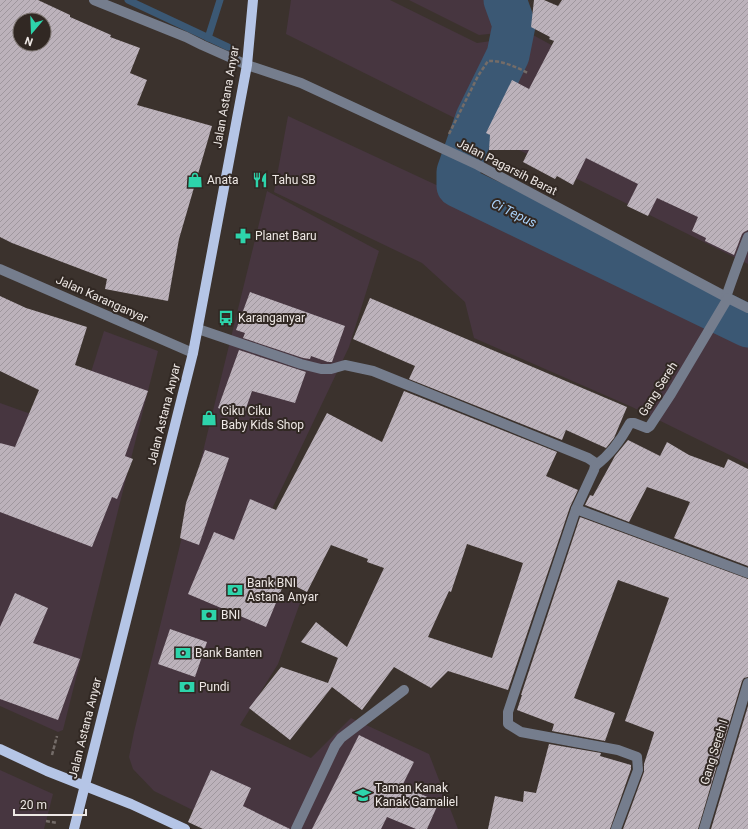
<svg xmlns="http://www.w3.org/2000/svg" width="748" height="829" viewBox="0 0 748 829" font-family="Roboto,sans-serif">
<defs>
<pattern id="building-hatch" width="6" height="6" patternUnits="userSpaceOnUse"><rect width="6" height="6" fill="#bcb2bb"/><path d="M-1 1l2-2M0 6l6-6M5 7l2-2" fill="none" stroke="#9f979e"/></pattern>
</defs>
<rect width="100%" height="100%" fill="#3b322d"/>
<g fill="#473640">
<polygon points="291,0 390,0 477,43 533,35 748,152 748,264 286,34"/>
<polygon points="409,0 513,0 527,30 479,35"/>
<polygon points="288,116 748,330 748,464 632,407 474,338 465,302 422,263 274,192"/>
<polygon points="267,191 379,251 349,347 239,578 300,603 278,664 240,725 311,758 351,718 429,754 458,829 231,829 154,791 133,769 129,757 134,732"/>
<polygon points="104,331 158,351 63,730 58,732 0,706 0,403 73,429"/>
<polygon points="0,770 53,794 44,829 0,829"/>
</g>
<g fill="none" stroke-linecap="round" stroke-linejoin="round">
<g stroke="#3b5874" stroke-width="7">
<polyline points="128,0 228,47"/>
<polyline points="208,38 220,0"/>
</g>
<polyline stroke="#3b5874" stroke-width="43" points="505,0 514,25 508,55 477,118 458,172 458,186 748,326"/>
</g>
<g fill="url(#building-hatch)" fill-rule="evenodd">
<path d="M0,0H38L70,15V17L111,35L110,37L140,48L130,73L147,80L137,105L212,126L179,239L168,301L105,289L107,279L12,243L0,237ZM20,20H44V44H20Z"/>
<polygon points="534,0 544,0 558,6 562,0 748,0 748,230 744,232 742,234 734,255 705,241 706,238 692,231 698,217 657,198 648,216 627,206 638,184 586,158 573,185 557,176 555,179 523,162 529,150 489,150 490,135 486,133 512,80 529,89 554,41 549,39 550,37 531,27"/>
<polygon points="250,292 345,326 332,362 328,362 311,356 310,359 303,358 243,338 245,333 236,330"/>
<polygon points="0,296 26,308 87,327 75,365 148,391 125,456 133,459 117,499 112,497 92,547 0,512 0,443 15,447 39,390 0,371"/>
<polygon points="370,298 627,407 614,438 606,448 566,430 562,440 409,379 415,366 353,339"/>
<polygon points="239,350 306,372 295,403 252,391 243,417 218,408"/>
<path d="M404,391L557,452L546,476L578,490L570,507L508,690L448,671L431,688L394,667L362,710L332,687L290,740L249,708L281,667L328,683L338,658L301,642L316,622L347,647L384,568L367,562L368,559L331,545L307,592L285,581L266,627L188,594L214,532L234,540L250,499L276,510L327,413L382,442ZM467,544L523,563L492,658L428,637L449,591L451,592Z"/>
<polygon points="628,440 660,456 667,442 689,455 724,468 728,459 748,469 748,566 674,538 690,502 647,487 629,522 585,505 590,495 593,496 615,456"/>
<polygon points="205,450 229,458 199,545 180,538 186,503"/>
<polygon points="580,517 748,579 748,677 744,678 742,681 698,829 623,829 644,772 644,764 654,733 654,732 625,721 669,598 618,580 574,698 615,713 605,741 552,731 554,724 517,710 522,695 521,695"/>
<polygon points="15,593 48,608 33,643 80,659 58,720 0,699 0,627"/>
<polygon points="170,629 207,642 195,677 158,664"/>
<polygon points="748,706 748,829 711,829"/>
<polygon points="359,735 414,762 402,786 439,802 427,829 416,829 387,817 381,829 312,829"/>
<polygon points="549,744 601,753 600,756 631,765 631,769 610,829 488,829 495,796 523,802 524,791 536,793"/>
<polygon points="211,770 251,788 243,806 290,829 203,829 188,822"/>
</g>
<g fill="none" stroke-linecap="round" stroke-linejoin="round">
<g stroke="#746c68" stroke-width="2.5" stroke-dasharray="4 2" stroke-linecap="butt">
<path d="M449,134L478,76L488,61C501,60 516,67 528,73"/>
<polyline points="52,755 57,736"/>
<polyline points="46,821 57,823"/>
</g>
<g stroke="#757d8d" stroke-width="10">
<polyline points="94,0 186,37 202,45 247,65 301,83 478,165 728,298 748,308"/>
<polyline points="0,269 193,353"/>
<path d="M726,297C733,277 740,257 748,237"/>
<polyline points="198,329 301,364 321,369 331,369 345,365 373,371 588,458 594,462 595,466 594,470 576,509 508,712 508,724 521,732 618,750 637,757 638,770 616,829"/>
<path d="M595,466C610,455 621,440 630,423H634L647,428L650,426L671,394L728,298"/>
<polyline points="576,509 748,573"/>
<polyline points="296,829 335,746 341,738 404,690"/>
<polyline points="704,829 748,683"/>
</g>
<g stroke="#b5c5e6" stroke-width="10">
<polyline points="0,749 47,771 131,804 185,829"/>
<polyline points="74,829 193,353 247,65 253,0"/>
</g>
</g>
<defs>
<symbol id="shop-bare" viewBox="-9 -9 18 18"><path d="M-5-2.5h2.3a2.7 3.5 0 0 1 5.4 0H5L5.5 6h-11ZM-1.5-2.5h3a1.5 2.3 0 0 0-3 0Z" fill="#2dd4ab" stroke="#312823" stroke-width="2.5" paint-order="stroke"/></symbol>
<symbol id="restaurant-bare" viewBox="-9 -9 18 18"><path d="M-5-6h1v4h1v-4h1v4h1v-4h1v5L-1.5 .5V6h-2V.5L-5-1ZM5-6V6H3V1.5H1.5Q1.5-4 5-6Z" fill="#2dd4ab" stroke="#312823" stroke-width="2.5" paint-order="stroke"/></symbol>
<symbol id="pharmacy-bare" viewBox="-9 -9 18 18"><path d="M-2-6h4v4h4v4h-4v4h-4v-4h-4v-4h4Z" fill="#2dd4ab" stroke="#312823" stroke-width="2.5" paint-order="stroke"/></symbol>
<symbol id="bus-bare" viewBox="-9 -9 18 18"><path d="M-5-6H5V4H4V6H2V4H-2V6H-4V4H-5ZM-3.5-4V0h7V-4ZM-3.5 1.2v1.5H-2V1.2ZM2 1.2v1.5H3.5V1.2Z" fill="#2dd4ab" stroke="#312823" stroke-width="2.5" paint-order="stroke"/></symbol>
<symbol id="bank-bare" viewBox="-9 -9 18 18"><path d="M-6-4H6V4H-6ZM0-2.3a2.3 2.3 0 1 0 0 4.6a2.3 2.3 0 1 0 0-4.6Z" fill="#2dd4ab" stroke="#312823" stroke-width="2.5" paint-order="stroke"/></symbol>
<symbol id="school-bare" viewBox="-9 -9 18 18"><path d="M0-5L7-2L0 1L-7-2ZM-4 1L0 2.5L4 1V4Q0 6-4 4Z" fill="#2dd4ab" stroke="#312823" stroke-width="2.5" paint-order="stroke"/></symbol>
</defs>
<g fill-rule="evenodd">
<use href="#shop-bare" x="184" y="169" width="22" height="22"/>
<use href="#restaurant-bare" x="249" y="169" width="22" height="22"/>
<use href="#pharmacy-bare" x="232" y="225" width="22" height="22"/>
<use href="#bus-bare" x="215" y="307" width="22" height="22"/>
<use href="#shop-bare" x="198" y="407" width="22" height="22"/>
<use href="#bank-bare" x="224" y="579" width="22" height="22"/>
<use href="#bank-bare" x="198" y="604" width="22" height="22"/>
<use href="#bank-bare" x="172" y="642" width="22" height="22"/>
<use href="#bank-bare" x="176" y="676" width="22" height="22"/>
<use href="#school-bare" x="352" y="784" width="22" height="22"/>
</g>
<g text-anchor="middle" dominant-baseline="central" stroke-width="4" stroke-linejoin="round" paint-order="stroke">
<g font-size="12" fill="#eee8e5" stroke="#312823">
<text transform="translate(226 97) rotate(-80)">Jalan Astana Anyar</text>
<text transform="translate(507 167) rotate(27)">Jalan Pagarsih Barat</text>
<text transform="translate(102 299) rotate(24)">Jalan Karanganyar</text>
<text transform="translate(658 389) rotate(-58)">Gang Sereh</text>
<text transform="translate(164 414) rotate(-76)">Jalan Astana Anyar</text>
<text transform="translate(85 728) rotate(-76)">Jalan Astana Anyar</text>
<text transform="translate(714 752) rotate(-73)">Gang Sereh I</text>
</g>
<g font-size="12" fill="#eee8e5" stroke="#312823" text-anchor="start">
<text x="207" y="180">Anata</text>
<text x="272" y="180">Tahu SB</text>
<text x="255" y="236">Planet Baru</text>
<text x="238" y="318">Karanganyar</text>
<text x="221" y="411">Ciku Ciku<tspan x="221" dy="14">Baby Kids Shop</tspan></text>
<text x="247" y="583">Bank BNI<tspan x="247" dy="14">Astana Anyar</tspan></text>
<text x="221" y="615">BNI</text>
<text x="195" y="653">Bank Banten</text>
<text x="199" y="687">Pundi</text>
<text x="375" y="788">Taman Kanak<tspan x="375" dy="14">Kanak Gamaliel</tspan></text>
</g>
<g font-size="13" font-style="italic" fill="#aad2fa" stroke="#312823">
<text transform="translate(514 213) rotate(26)">Ci Tepus</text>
</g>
</g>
<g transform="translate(32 32) rotate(199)"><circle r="19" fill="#312823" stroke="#7d7571"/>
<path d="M0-3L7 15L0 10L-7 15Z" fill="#2dd4ab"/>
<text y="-6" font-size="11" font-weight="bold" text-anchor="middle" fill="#eee8e5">N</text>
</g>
<path d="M14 809v6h72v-6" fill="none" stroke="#eee8e5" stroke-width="2"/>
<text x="20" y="809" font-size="12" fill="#eee8e5" stroke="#312823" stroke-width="3" paint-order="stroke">20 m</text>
</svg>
